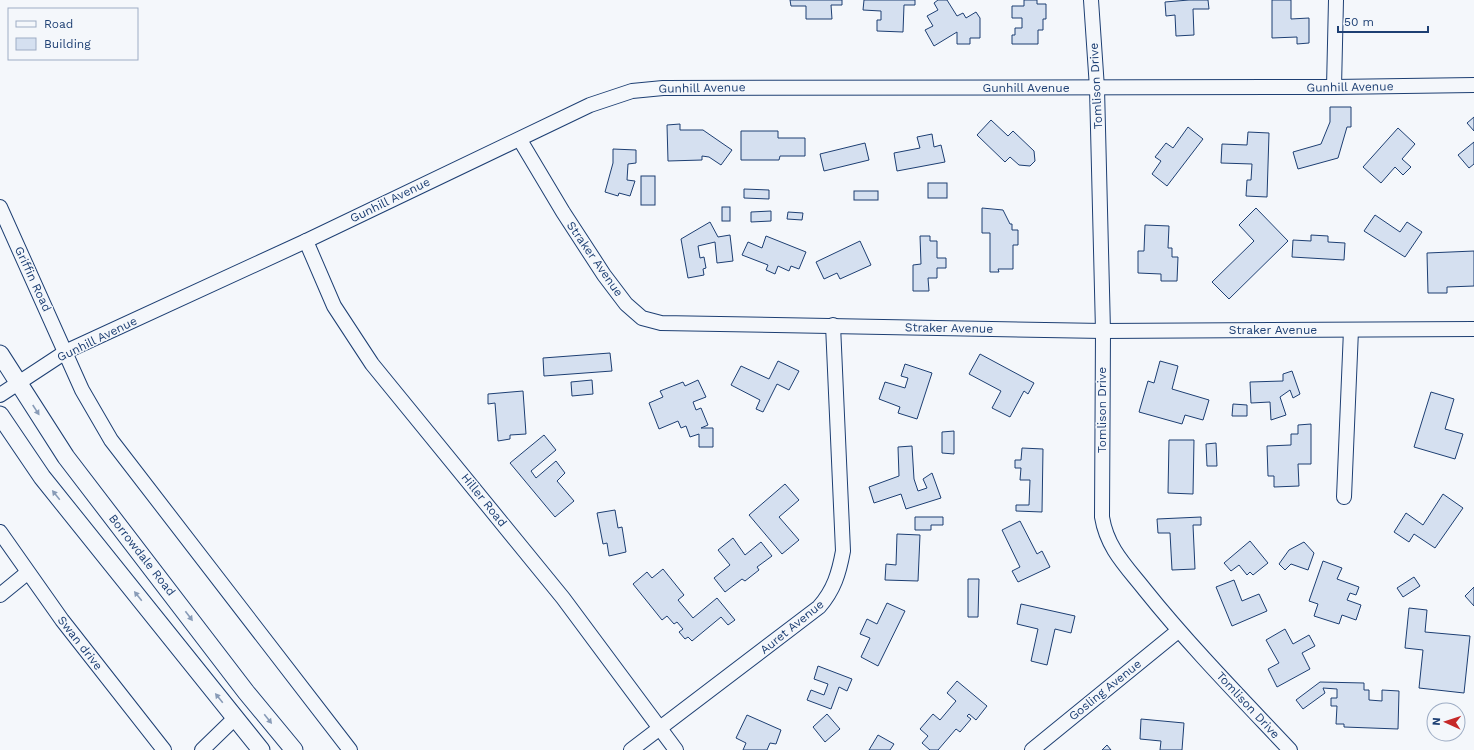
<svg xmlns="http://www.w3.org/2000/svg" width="1474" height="750" viewBox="0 0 1474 750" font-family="'Work Sans',sans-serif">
<rect width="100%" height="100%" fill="#f4f7fb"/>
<g fill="#d5e0f0" stroke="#1d3f73">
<polygon points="790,0 842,0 842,5 831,5 832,19 806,19 806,6 791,6"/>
<polygon points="864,0 915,0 915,5 904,5 903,32 877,31 877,20 881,20 881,11 863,10"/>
<polygon points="938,0 947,0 957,16 963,13 966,18 976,12 980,18 980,38 970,38 970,44 957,44 957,32 934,46 925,30 933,26 927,16 938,10 934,3"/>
<polygon points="1024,0 1037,0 1037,4 1046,4 1046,19 1043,19 1043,30 1038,30 1038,44 1012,44 1012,35 1015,35 1015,28 1022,28 1022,18 1012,18 1012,6 1024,6"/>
<polygon points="1189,0 1208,0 1209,9 1193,9 1194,35 1176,36 1175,15 1166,16 1165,2"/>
<polygon points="1272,0 1291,0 1291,19 1309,18 1309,43 1297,44 1297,37 1272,38"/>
<polygon points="1330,107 1351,107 1351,127 1347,127 1338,158 1298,169 1293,152 1321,144 1330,122"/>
<polygon points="1474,117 1474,131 1467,123"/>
<polygon points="991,120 1008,136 1013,131 1034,151 1035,161 1030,166 1019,165 1010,157 1005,162 977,135"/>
<polygon points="680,124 680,130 703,130 732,150 721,165 709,157 702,156 702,160 668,161 667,125"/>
<polygon points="1188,127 1203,139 1167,186 1152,174 1161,161 1155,157 1166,143 1173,148"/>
<polygon points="1398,128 1415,144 1402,159 1411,167 1403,175 1395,167 1381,183 1363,167"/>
<polygon points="741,131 778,131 778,138 805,138 805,156 780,156 779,160 741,160"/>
<polygon points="1248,132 1269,133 1267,197 1246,196 1247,180 1251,180 1252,164 1221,163 1222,144 1247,145"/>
<polygon points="932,134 934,147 941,145 945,162 897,171 894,153 920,148 917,137"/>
<polygon points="1474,142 1474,164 1469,168 1458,155"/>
<polygon points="865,143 869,160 824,171 820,154"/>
<polygon points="613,149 636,150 636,163 628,164 627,180 635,181 630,196 619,193 618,196 605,192 613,163"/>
<rect x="641" y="176" width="14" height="29"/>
<rect x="928" y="183" width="19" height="15"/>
<polygon points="744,189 769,190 769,199 744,198"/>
<rect x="854" y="191" width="24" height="9"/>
<rect x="722" y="207" width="8" height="14"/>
<polygon points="982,208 1003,210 1010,224 1012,224 1012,230 1018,230 1018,245 1013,245 1013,269 998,269 999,272 990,272 990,233 982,233"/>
<polygon points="1256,208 1288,241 1229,299 1212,282 1254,241 1239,225"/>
<polygon points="771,211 771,221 751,222 751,212"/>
<polygon points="788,212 803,213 802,220 787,219"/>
<polygon points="1375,215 1400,232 1407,222 1422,232 1405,257 1364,231"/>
<polygon points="710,222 718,237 730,235 733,261 717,263 715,242 698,246 700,258 704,257 706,268 703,269 704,275 688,278 681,239"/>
<polygon points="1145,225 1169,226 1168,248 1172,248 1172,257 1178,257 1177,281 1161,281 1161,274 1138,273 1138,251 1144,251"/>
<polygon points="1311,235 1328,236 1328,242 1345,243 1344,260 1292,257 1293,240 1311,241"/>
<polygon points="766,236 806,252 799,269 791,266 789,271 778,266 775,274 766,270 768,265 742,255 748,242 762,248"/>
<polygon points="920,236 930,236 930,241 937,241 937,258 946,258 946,268 937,268 937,278 928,278 929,291 913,291 913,265 921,264"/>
<polygon points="860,241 871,265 840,279 837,273 824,279 816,262"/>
<polygon points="1474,251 1474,286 1447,287 1447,293 1428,293 1427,253"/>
<polygon points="610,353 612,371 544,376 543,358"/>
<polygon points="980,354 1034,383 1028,394 1024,391 1010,417 992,408 1001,391 969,374"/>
<polygon points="778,361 799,371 789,390 777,384 763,412 756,409 760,400 731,385 741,366 769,379"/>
<polygon points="1160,361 1178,366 1172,389 1209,400 1203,420 1185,415 1182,424 1139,412 1148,381 1154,383"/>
<polygon points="905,364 932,373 917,419 898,413 900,407 879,399 885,382 905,388 908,378 901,376"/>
<polygon points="1292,371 1300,394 1293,398 1290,390 1280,397 1286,415 1271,420 1270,402 1251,403 1250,382 1283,381 1283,374"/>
<polygon points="592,380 593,394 572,396 571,382"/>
<polygon points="698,380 706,397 693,402 696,410 701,408 708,425 701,428 713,428 713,447 699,447 699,434 690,437 686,426 681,428 678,421 659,429 649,403 663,397 660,391 683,382 685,386"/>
<polygon points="523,391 526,434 510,435 510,439 498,441 495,403 488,404 488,394"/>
<polygon points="1431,392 1454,399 1445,429 1463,434 1455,459 1414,447"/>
<polygon points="1233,404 1247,405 1247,416 1232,416"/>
<polygon points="1311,424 1311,464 1298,464 1299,486 1274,487 1274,476 1268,476 1267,446 1291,445 1291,434 1298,434 1298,425"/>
<polygon points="954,431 954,454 942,453 942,432"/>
<polygon points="544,435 556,450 531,471 536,478 556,461 565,473 557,481 574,501 555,517 510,463"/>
<polygon points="1169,440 1194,440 1193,494 1168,493"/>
<polygon points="1216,443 1217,466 1207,466 1206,444"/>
<polygon points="912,446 914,479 918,491 927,488 923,479 932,473 941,498 906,509 901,494 874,503 869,487 899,476 898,447"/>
<polygon points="1022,448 1043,449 1042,512 1016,511 1016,505 1029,505 1030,480 1020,480 1021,468 1015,468 1015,460 1021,460"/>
<polygon points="785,484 799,500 779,517 799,540 782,554 749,515"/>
<polygon points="1443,494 1463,508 1435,548 1414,534 1409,542 1394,532 1406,513 1423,525"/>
<polygon points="615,510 618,528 622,527 626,552 609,556 607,543 603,544 597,513"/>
<polygon points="915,517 943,517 943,525 931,525 931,530 915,530"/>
<polygon points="1201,517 1201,525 1193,525 1195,569 1172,570 1170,533 1158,533 1157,519"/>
<polygon points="1020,521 1037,554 1042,551 1050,567 1018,582 1012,571 1020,567 1002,530"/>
<polygon points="897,534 920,535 918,581 885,580 886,564 896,565"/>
<polygon points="733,538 745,555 761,542 772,556 757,567 759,570 745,581 742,579 725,592 714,578 730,565 718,550"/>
<polygon points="1250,541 1268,563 1253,575 1250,572 1247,575 1239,565 1231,571 1224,563"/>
<polygon points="1304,542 1314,553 1308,570 1291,564 1285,570 1279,564 1289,550"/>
<polygon points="1323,561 1342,568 1337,579 1359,587 1356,595 1350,593 1347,600 1361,605 1356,620 1342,615 1339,624 1314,616 1318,604 1309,601"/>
<polygon points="663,569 684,595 678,600 693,618 717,598 735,620 728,625 721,617 692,641 688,637 685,639 679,632 683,629 677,622 674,624 667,616 662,620 633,584 647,572 652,578"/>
<polygon points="1414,577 1420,586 1403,597 1397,588"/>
<polygon points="968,579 979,579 978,617 968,617"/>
<polygon points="1234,580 1242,601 1259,594 1267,611 1232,626 1216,587"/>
<polygon points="1474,587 1474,606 1465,596"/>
<polygon points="887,603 905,611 878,666 861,657 870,638 860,634 867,619 877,624"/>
<polygon points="1021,604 1075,616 1071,633 1055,629 1047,665 1031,661 1038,629 1017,624"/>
<polygon points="1409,608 1427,610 1425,632 1470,636 1464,693 1419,688 1423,650 1405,648"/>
<polygon points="1285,629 1293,644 1309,635 1315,646 1302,653 1310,669 1277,687 1268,669 1279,663 1266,640"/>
<polygon points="818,666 852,679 847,691 839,687 831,709 807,700 811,690 824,695 828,684 814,679"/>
<polygon points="957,681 987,706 976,720 969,714 967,716 971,719 960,732 956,729 938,750 930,750 922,743 928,736 920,729 933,714 940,720 956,701 947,693"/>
<polygon points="1320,682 1364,683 1364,690 1369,690 1369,700 1382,701 1382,690 1399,691 1398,729 1344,727 1344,724 1336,724 1337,706 1331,706 1331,698 1337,698 1337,689 1323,688 1325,693 1303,709 1296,700"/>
<polygon points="827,714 840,729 825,742 813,727"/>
<polygon points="747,715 781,730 776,744 770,743 767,750 743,750 746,743 736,738"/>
<polygon points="1141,719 1184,723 1182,750 1160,750 1161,741 1140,739"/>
<polygon points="878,735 894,744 890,750 869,750"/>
<polygon points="1107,745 1111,750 1102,750"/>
</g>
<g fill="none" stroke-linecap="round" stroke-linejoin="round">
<defs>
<g id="minor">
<path d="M1091,0L1097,88L1103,331L1102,517C1107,548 1126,566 1145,590C1190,646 1241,698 1290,750"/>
<polyline points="1334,87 1336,0"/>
<polyline points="520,140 563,212 604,275 626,304 642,318 661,323 1103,331 1474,329"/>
<polyline points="0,207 82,390 111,440 350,750"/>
<polyline points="306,241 334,306 372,364 563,598 676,750"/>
<polyline points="0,395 67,351 306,241 590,105 632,91 663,88 1334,87 1474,85"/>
<polyline points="1344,497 1351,330"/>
<polyline points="0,532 62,620 164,750"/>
<polyline points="0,595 27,573"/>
<polyline points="202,750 235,718"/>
<path d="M631,750L819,607C834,590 839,573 843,551L833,325"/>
<polyline points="1032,750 1178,631"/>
</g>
<g id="major">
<polyline points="0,354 66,457 246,692 294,750"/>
<polyline points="0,415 42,477 261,750"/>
</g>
</defs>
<use href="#minor" stroke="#1d3f73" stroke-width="16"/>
<use href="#major" stroke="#1d3f73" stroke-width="19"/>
<use href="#minor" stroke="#f4f7fb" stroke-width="14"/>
<use href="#major" stroke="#f4f7fb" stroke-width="17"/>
</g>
<defs><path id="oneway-solid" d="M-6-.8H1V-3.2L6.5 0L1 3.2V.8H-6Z"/></defs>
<g fill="#889bb7">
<use href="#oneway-solid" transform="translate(36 410) rotate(57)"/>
<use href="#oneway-solid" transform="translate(56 495) rotate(-129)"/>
<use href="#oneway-solid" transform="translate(138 596) rotate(-129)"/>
<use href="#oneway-solid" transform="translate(189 616) rotate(53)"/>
<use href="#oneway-solid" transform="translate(219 698) rotate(-129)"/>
<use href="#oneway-solid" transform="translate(268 719) rotate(51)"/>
</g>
<g text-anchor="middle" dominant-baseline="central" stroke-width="3" stroke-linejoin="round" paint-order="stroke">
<g font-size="12" fill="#1d3f73" stroke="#f4f7fb">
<text transform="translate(1096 86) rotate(-93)">Tomlison Drive</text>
<text transform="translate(1350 87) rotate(-1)">Gunhill Avenue</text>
<text transform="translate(702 88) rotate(-1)">Gunhill Avenue</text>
<text x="1026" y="88">Gunhill Avenue</text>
<text transform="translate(390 200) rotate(-26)">Gunhill Avenue</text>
<text transform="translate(595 259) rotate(55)">Straker Avenue</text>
<text transform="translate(33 279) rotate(65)">Griffin Road</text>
<text transform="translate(949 328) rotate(1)">Straker Avenue</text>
<text x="1273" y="330">Straker Avenue</text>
<text transform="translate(97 339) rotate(-26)">Gunhill Avenue</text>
<text transform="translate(1102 410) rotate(-90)">Tomlison Drive</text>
<text transform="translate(484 500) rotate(51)">Hiller Road</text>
<text transform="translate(142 555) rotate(52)">Borrowdale Road</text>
<text transform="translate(792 627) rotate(-39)">Auret Avenue</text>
<text transform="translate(80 643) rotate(52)">Swan drive</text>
<text transform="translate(1105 690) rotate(-39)">Gosling Avenue</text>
<text transform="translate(1248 705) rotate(47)">Tomlison Drive</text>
</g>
</g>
<rect x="8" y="8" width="130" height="52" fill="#f4f7fb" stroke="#9eadc5"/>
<rect x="16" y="21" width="20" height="6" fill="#f4f7fb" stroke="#9eadc5"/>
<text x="44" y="28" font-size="12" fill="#1d3f73">Road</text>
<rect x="16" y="38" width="20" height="12" fill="#d5e0f0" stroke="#9eadc5"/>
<text x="44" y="48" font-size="12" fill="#1d3f73">Building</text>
<g transform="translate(1446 722) rotate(273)"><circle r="19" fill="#f4f7fb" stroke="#9eadc5"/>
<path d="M0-3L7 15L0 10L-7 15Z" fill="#c62828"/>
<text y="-6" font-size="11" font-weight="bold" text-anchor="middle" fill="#1d3f73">N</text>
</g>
<path d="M1338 26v6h90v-6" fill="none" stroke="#1d3f73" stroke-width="2"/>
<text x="1344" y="26" font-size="12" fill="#1d3f73" stroke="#f4f7fb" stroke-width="3" paint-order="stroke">50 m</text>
</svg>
